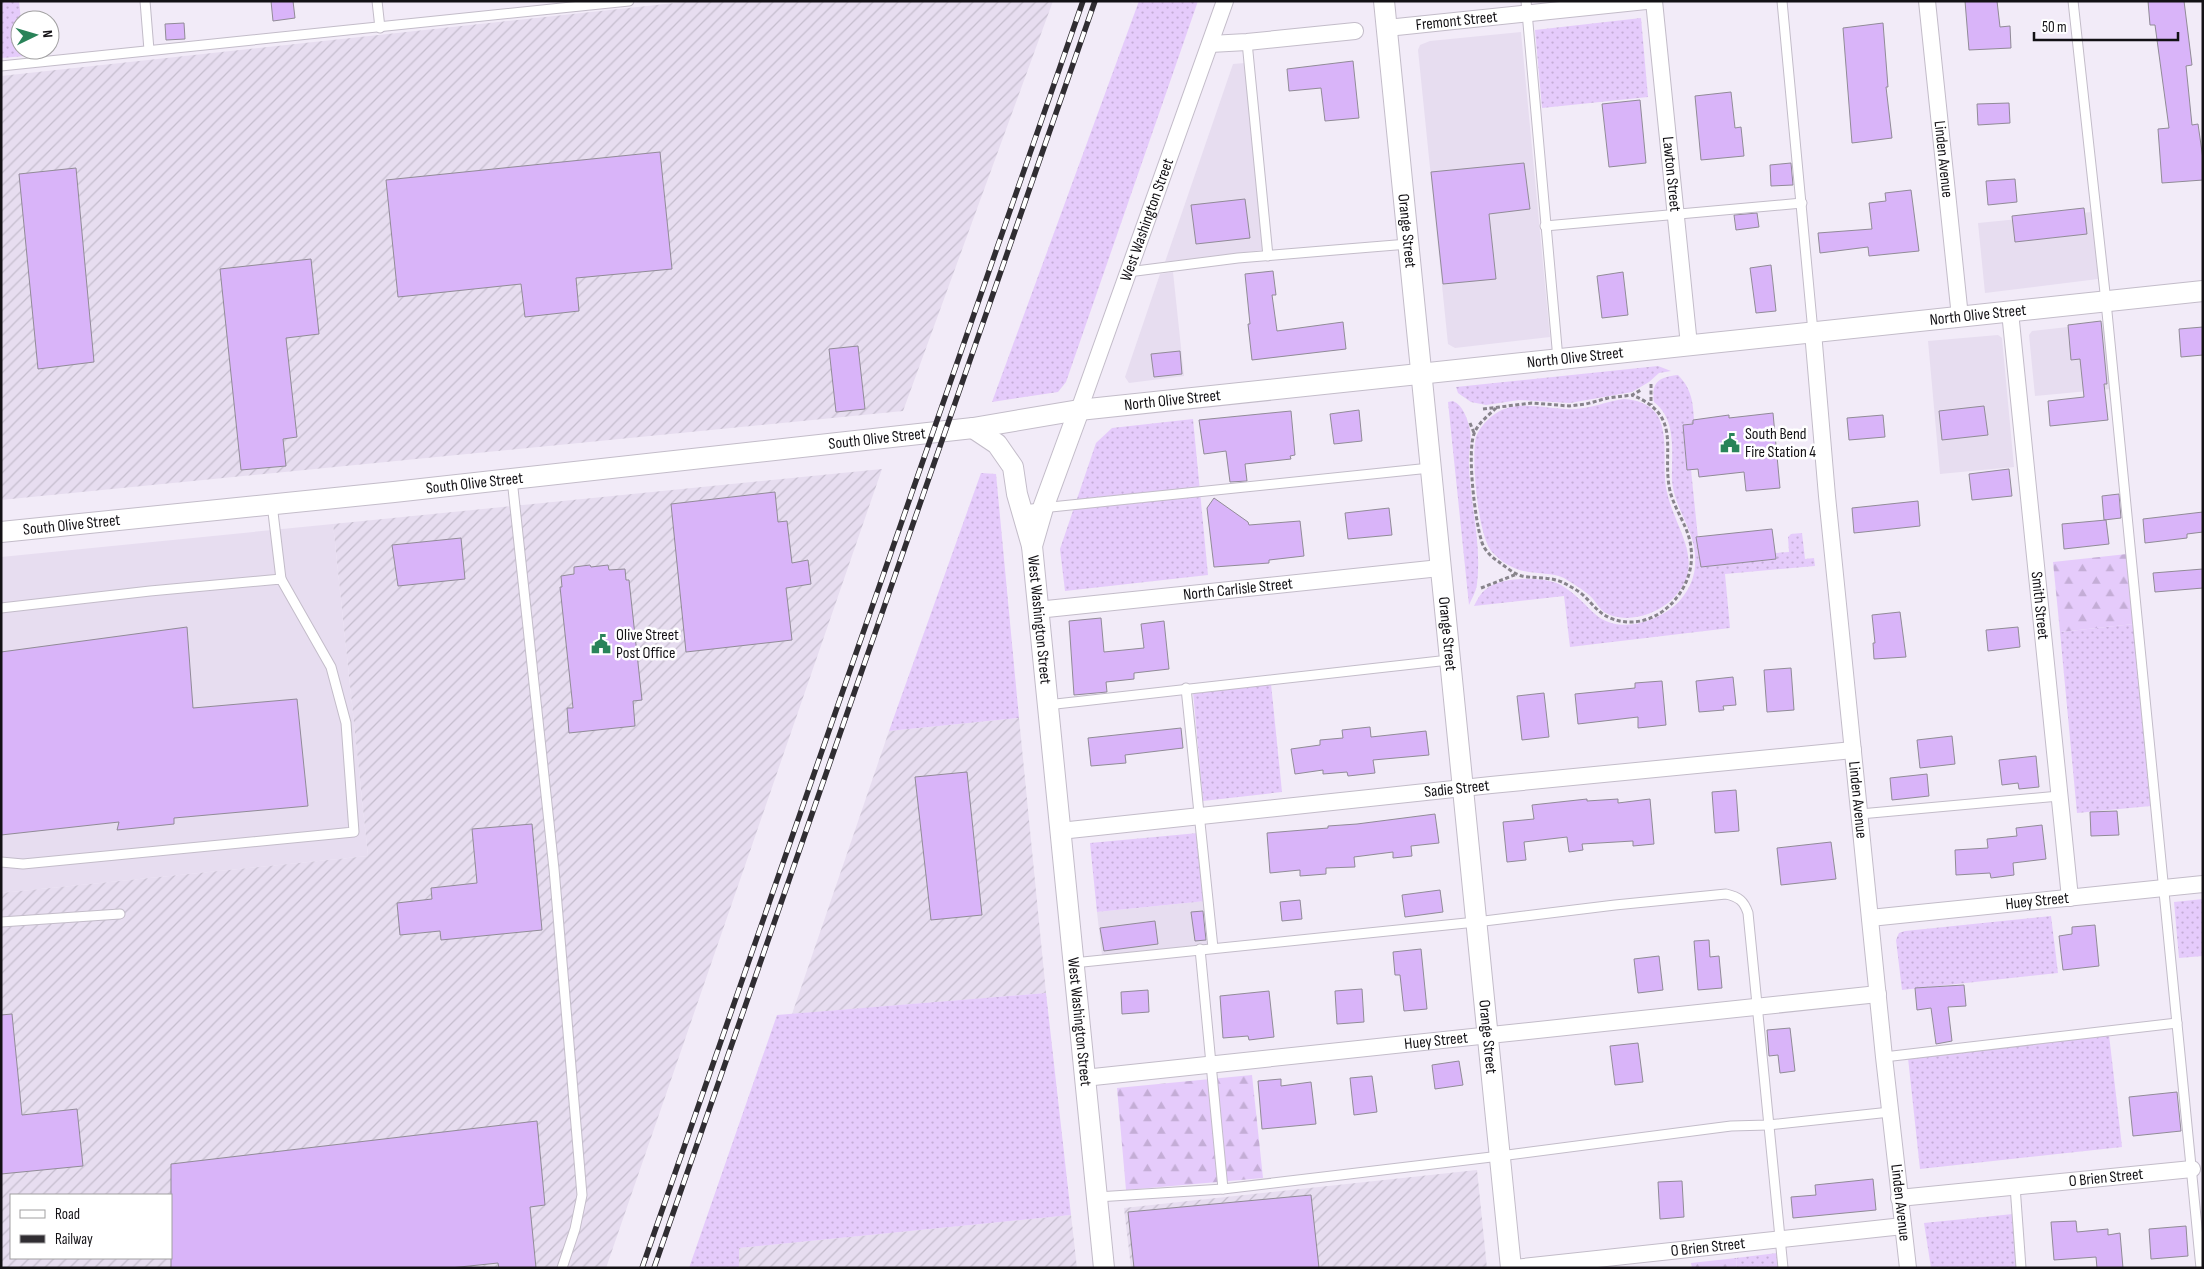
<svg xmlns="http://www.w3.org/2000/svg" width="2204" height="1269" viewBox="0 0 2204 1269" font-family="'Sofia Sans Condensed',sans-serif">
<defs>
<pattern id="industrial-furrows" width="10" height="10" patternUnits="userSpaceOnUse" patternTransform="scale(1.25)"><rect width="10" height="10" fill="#e7ddf0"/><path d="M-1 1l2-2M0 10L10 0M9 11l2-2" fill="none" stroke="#c5bdcd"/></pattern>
<pattern id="grass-dots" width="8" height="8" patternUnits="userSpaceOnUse" patternTransform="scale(1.25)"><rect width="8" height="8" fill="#e5cbfb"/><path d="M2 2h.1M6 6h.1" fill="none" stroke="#c4add6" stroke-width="1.8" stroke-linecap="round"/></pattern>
<pattern id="forest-firs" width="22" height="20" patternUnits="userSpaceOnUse" patternTransform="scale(1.25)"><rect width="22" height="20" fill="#e5cbfb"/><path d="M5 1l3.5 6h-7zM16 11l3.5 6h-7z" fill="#c4add6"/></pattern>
</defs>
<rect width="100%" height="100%" fill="#f2ebf8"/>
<g fill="#e7ddf0">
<polygon points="1521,32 1550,337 1455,348 1448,344 1418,50 1420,45 1430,41"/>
<polygon points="1245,63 1263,250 1165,262 1233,64"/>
<polygon points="2092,212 2098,279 1985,293 1978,223"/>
<polygon points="1173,272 1184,376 1129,383 1125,377 1160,274"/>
<polygon points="2103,323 2110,389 2035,396 2029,335 2032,331"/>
<polygon points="1998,335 2002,338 2014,467 1940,474 1928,341"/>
<polygon points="333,524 368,856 1,893 1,557"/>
<polygon points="1206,901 1210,944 1102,955 1097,912"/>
</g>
<g fill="url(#industrial-furrows)" fill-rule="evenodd">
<polygon points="693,1 1053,1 903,411 1,500 1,76"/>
<path d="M882,469L606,1268H1V893L368,856L333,524ZM11,1195H171V1258H11Z"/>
<polygon points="1019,718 1046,993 792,1014 889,731"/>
<polygon points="1477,1170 1487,1268 1131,1268 1124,1208"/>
<polygon points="1071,1215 1077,1268 739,1268 739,1248"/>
</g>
<g fill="url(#grass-dots)">
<polygon points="1,1 19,1 21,20 20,50 24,50 25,56 1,58"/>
<polygon points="1139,1 1198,1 1066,382 1058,392 992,402"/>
<polygon points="1641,18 1648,97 1542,108 1535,30"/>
<polygon points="1658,366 1671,371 1659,373 1649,382 1632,392 1570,403 1519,400 1486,405 1471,402 1458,393 1456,387"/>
<path d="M1678,375C1691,388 1693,401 1694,419L1693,420V424L1683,425L1687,470H1691L1701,567L1775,559V553L1789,552L1788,537L1791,534L1802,533L1805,559L1814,558L1815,566L1725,574L1730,628L1570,647L1564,596L1474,606C1477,600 1480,594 1485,590C1501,576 1543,576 1561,585C1576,594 1583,603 1595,614C1616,633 1649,624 1669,610C1683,601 1694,583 1695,566C1698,531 1674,511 1672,480C1671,453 1678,421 1654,402C1651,381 1660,377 1678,375Z"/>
<path d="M1624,399C1680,403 1659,456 1667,492C1675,531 1711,566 1668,603C1651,616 1624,624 1604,612C1598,607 1595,600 1589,595C1582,589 1572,583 1564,578C1556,574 1547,574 1538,573C1519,572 1505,566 1492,552C1478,537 1471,458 1476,437C1479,428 1489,417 1498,412C1521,399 1551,411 1576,409C1592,408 1608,401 1624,399Z"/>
<path d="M1453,401C1463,405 1468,420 1470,430C1472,441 1468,454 1469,465C1470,504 1482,544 1477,584C1476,592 1472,598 1469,605L1448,402Z"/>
<polygon points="1193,419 1208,575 1065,591 1060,549 1096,443 1112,428"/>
<polygon points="981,473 996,474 1019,718 889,731"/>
<polygon points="2134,624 2151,806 2077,813 2060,632"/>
<polygon points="1271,684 1282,792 1203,801 1193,692"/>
<polygon points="1198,833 1206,901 1097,912 1090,843"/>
<polygon points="2203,899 2203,956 2179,958 2174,902"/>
<polygon points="2051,916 2058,973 1902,990 1896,940 1899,933 1905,931"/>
<polygon points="1046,993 1071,1215 739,1248 739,1268 689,1268 777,1015"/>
<polygon points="2109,1035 2122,1147 1920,1169 1908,1058"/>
<polygon points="2013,1214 2016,1268 1931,1268 1924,1223"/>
<polygon points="1777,1253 1779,1268 1737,1268 1736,1258"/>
</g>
<g fill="url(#forest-firs)">
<polygon points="2127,554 2134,624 2060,632 2053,562"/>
<polygon points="1252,1075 1263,1178 1126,1190 1117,1088"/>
<polygon points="1736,1258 1737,1268 1692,1268 1691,1263"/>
</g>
<g fill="#d9b4f9" stroke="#918b97">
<polygon points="271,1 293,1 295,18 273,21"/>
<polygon points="1965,1 1997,1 2000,27 2010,26 2011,48 1969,50"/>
<polygon points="2148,1 2184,1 2192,65 2186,66 2192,125 2198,124 2203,159 2203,180 2162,183 2158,129 2169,128 2155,25 2150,25"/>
<polygon points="184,23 185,39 166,40 165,24"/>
<polygon points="1883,23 1888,87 1886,87 1892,138 1852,143 1843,28"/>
<polygon points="1353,61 1359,118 1325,121 1321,88 1289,91 1287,69"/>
<polygon points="1731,92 1735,128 1741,127 1744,156 1701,160 1695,96"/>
<polygon points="1640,100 1646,163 1609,167 1602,104"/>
<polygon points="2009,103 2010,123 1978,125 1977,104"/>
<polygon points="660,152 672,269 576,278 579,311 525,317 521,284 398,297 386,180"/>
<polygon points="1524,163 1530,209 1489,214 1496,279 1443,284 1431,172"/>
<polygon points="1791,163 1793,185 1771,186 1770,165"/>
<polygon points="76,168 94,362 38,369 19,174"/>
<polygon points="2015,179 2017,202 1988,205 1986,181"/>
<polygon points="1911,190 1919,251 1869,256 1868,247 1820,253 1818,233 1872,229 1869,203 1886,201 1885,193"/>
<polygon points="1245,199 1250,238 1196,244 1191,205"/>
<polygon points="2084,208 2087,234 2015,242 2012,216"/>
<polygon points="1757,213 1759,227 1736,230 1734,215"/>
<polygon points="311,259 319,334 286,338 297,437 283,439 286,466 241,470 220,269"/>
<polygon points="1771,265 1776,311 1756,313 1750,268"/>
<polygon points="1273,271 1276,295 1272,295 1277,331 1343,322 1346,349 1252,360 1248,324 1250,324 1245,274"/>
<polygon points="1623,272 1628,315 1602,318 1597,276"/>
<polygon points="2101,321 2107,384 2104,384 2108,420 2050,426 2048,401 2084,397 2080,359 2071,360 2068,325"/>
<polygon points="2203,327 2203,355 2181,357 2179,329"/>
<polygon points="858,346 865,409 836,412 829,349"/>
<polygon points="1180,351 1182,374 1154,377 1151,354"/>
<polygon points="1984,406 1988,435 1942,440 1939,411"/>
<polygon points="1359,410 1362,441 1334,444 1330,414"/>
<polygon points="1291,411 1295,455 1290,456 1291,459 1245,464 1247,481 1230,482 1226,451 1204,454 1199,420"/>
<polygon points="1773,413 1780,488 1746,491 1744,472 1699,477 1698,469 1687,470 1683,425 1693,424 1693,420 1729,415 1729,418"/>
<polygon points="1883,415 1885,437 1849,440 1847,418"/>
<polygon points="2009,469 2012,496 1972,500 1969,474"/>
<polygon points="775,492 778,522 787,521 792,563 808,560 811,584 786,588 792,640 686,652 671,504"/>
<polygon points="2119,494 2121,518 2104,520 2102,496"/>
<polygon points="1214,498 1248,522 1249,525 1300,521 1304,556 1269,560 1269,563 1214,567 1207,508"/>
<polygon points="1918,501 1920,526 1854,533 1852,508"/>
<polygon points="1389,508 1392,535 1348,539 1345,513"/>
<polygon points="2203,512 2203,532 2187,534 2187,538 2145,543 2143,519"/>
<polygon points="2106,520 2109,544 2064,549 2062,524"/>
<polygon points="1772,529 1776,559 1701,567 1696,537"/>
<polygon points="461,538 465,579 398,586 392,545"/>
<polygon points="590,565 591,567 608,565 609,570 625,569 626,580 629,580 642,700 633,701 635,726 569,733 567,708 573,708 560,587 562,587 561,576 574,574 574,567"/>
<polygon points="2203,569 2203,588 2155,592 2153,573"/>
<polygon points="1900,612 1906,657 1874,659 1873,643 1875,643 1872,615"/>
<polygon points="1101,618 1104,652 1144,648 1141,624 1164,621 1169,669 1134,673 1134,679 1106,682 1107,692 1074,695 1069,621"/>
<polygon points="187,627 193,708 297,699 308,806 174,818 174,824 117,830 119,822 1,835 1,652"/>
<polygon points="2018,627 2020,647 1988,651 1986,630"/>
<polygon points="1791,668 1794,710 1767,712 1764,670"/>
<polygon points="1733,677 1736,705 1723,706 1724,710 1699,712 1696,681"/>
<polygon points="1662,681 1666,725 1638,728 1638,717 1578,724 1575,694 1635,688 1635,683"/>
<polygon points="1544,693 1549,737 1522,740 1517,696"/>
<polygon points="1370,727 1371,737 1426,731 1429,755 1373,760 1375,773 1348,776 1347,772 1323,774 1323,770 1295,774 1291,749 1320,745 1320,740 1343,738 1342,730"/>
<polygon points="1181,728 1183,748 1125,755 1126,763 1091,766 1088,738"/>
<polygon points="1952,736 1955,764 1920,768 1917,740"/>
<polygon points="2036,756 2039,787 2019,789 2018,783 2002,785 1999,760"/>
<polygon points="967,772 982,915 931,920 915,777"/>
<polygon points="1927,774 1929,796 1892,800 1890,778"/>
<polygon points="1736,790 1739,831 1715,833 1712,792"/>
<polygon points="1587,799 1587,801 1618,799 1618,803 1650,799 1654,844 1633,846 1633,841 1582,844 1583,850 1569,852 1567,837 1524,842 1526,860 1507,862 1503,822 1534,819 1532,805"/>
<polygon points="2117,811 2119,835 2091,836 2090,812"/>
<polygon points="1435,814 1439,843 1411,846 1412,856 1393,858 1393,852 1354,857 1355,867 1326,868 1326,874 1300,876 1300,870 1270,873 1267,833 1328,828 1328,826 1357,824"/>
<polygon points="532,824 542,930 441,940 440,931 400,935 397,903 432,899 431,888 477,883 472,829"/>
<polygon points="2042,825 2046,859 2013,863 2014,875 1991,878 1990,873 1956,875 1955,850 1988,848 1987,839 2017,836 2016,828"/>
<polygon points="1831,842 1836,879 1781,885 1777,848"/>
<polygon points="1440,890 1443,912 1405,917 1402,895"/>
<polygon points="1300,900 1302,919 1282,921 1280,902"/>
<polygon points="1203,911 1206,940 1195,941 1191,912"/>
<polygon points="1155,921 1158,944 1104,951 1100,928"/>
<polygon points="2095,925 2099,966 2063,970 2059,936 2072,934 2072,927"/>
<polygon points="1709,940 1710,957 1719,956 1722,988 1698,990 1694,941"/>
<polygon points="1421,949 1427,1009 1404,1011 1400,975 1395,975 1393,952"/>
<polygon points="1659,956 1663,990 1638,993 1634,959"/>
<polygon points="1964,985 1966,1006 1948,1007 1952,1041 1936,1044 1931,1008 1917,1010 1915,988"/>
<polygon points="1362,989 1364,1022 1337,1024 1335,991"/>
<polygon points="1148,990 1149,1012 1122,1014 1121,992"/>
<polygon points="1269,991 1274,1037 1249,1040 1248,1036 1223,1038 1220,996"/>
<polygon points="12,1014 22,1115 77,1109 83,1166 1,1174 1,1015"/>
<polygon points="1790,1028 1795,1071 1780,1073 1778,1055 1769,1056 1767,1030"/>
<polygon points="1638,1043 1643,1082 1615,1085 1610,1046"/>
<polygon points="1459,1061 1463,1085 1435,1089 1432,1065"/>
<polygon points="1372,1076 1377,1112 1354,1115 1350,1078"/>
<polygon points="1281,1079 1281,1086 1311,1082 1316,1124 1262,1129 1258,1081"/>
<polygon points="2177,1092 2181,1131 2133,1136 2129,1097"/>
<polygon points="537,1121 545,1205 530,1207 536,1268 499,1268 498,1263 450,1268 171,1268 171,1164"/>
<polygon points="1873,1179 1876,1210 1793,1218 1791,1197 1816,1195 1815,1185"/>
<polygon points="1682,1181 1684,1217 1660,1219 1658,1182"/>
<polygon points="1311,1195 1319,1268 1134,1268 1128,1212"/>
<polygon points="2076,1221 2077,1232 2108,1229 2108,1235 2120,1233 2123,1268 2097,1268 2096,1257 2054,1260 2051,1222"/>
<polygon points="2186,1226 2188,1256 2151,1259 2149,1229"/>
</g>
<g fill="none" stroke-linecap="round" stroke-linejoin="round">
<defs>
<g id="service">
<polyline points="145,1 149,50"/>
<polyline points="377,1 380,28"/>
<polyline points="1526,1 1558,359"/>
<polyline points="1782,1 1813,332"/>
<polyline points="2073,1 2106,302 2201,1268"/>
<polyline points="1247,42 1268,256"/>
<polyline points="1,66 629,1"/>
<polyline points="1545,226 1802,203"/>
<polyline points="1128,272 1238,258 1408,244"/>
<polyline points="512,479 554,869 582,1195 575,1229 562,1268"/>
<polyline points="272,504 281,579"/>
<polyline points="1022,510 1430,468"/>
<polyline points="1,608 150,591 281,579 331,667 346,723 354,832 23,864 1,862"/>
<polyline points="1186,688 1213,948"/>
<polyline points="1047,705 1449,660"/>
<polyline points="1860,814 2059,796"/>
<polyline points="1,922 120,914"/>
<polyline points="1200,949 1223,1189"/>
<path d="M1073,963L1476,922L1615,905L1726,894C1739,897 1744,901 1748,913L1783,1268"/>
<polyline points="1884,1057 2177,1023"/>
<polyline points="2015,1186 2021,1268"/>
<polyline points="1097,1197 1223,1189 1500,1156 1731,1126 1768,1125 1890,1112"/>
</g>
<g id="minor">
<path id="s1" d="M1654,1L1689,345"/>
<path id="s2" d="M1927,1L1960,317"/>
<path id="s3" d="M1387,28L1646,1"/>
<polyline points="1210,44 1247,42 1355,31"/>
<path id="s4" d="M2010,312L2070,898"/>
<path id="s5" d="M1813,332L1827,496L1884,1057L1908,1268"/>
<path id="s6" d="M1079,410L1225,1"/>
<path id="s7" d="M1037,610L1440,568"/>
<path id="s8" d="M1060,831L1491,785L1853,750"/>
<path id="s9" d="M1870,918L2203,884"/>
<path id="s10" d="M1084,1078L1878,994"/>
<path id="s11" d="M1899,1198L2192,1169"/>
<path id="s12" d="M1514,1268L1903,1226"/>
</g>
<g id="tertiary">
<path id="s13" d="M1384,1L1511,1268"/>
<path id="s14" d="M1079,410L1043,508L1032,546L1104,1268"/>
<polyline points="973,428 997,444 1013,467 1017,494 1032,546"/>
<path id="s15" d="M1,532L394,492L973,428L1079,410L2203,291"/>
</g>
</defs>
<use href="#service" stroke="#c3bcc9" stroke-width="11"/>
<use href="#minor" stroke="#c3bcc9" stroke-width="18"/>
<use href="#tertiary" stroke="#c3bcc9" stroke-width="22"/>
<g stroke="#87838b" stroke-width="3" stroke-dasharray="4 2.5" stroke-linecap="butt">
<polyline points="1651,384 1651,405"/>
<path d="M1496,408C1489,415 1477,424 1474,434C1467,453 1475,519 1481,539C1483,549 1491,557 1499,562C1506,567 1514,574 1522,576C1537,579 1552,576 1566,584C1571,587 1577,590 1582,594C1592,603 1598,613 1610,618C1654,636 1697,591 1691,548C1689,527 1675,511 1670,491C1661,450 1684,416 1632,395"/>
<polyline points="1483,409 1532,403 1569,406 1586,404 1608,398 1632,395 1641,390"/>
<polyline points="1470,423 1474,433"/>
<polyline points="1481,588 1517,574"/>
</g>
<use href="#service" stroke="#fff" stroke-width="9"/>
<use href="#minor" stroke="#fff" stroke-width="16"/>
<use href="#tertiary" stroke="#fff" stroke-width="20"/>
<defs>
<g id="rail">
<polyline points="642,1268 1083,1"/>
<polyline points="654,1268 1095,1"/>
</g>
</defs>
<use href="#rail" stroke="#302d32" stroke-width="5.5"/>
<use href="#rail" stroke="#fff" stroke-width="4" stroke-dasharray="11" stroke-linecap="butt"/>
</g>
<defs>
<symbol id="civic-bare" viewBox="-9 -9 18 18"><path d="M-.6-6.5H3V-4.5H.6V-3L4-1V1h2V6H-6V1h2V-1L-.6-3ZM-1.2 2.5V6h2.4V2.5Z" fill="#298359" stroke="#fff" stroke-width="2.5" paint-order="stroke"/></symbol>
</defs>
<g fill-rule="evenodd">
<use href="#civic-bare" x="1716" y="429" width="28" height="28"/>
<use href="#civic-bare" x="587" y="630" width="28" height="28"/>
</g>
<g text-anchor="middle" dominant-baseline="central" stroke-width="5" stroke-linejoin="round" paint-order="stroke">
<g font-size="16" fill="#131115" stroke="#fff">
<text stroke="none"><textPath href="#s3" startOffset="70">Fremont Street</textPath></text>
<text stroke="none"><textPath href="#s2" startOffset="159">Linden Avenue</textPath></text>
<text stroke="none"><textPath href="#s1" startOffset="174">Lawton Street</textPath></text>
<text stroke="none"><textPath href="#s6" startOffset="202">West Washington Street</textPath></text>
<text stroke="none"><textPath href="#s13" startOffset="231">Orange Street</textPath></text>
<text stroke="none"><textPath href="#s15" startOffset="1989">North Olive Street</textPath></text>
<text stroke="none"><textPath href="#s15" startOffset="1584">North Olive Street</textPath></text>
<text stroke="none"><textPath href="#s15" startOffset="1179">North Olive Street</textPath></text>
<text stroke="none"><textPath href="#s15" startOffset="881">South Olive Street</textPath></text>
<text stroke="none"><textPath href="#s15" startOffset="476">South Olive Street</textPath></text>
<text stroke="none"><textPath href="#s15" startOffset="71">South Olive Street</textPath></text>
<text stroke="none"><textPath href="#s7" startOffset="202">North Carlisle Street</textPath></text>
<text stroke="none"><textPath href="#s4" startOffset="295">Smith Street</textPath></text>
<text stroke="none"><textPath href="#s14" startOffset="218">West Washington Street</textPath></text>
<text stroke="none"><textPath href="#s13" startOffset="636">Orange Street</textPath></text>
<text stroke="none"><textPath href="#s8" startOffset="399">Sadie Street</textPath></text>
<text stroke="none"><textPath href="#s5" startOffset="470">Linden Avenue</textPath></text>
<text stroke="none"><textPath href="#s9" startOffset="168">Huey Street</textPath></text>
<text stroke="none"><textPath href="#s14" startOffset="622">West Washington Street</textPath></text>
<text stroke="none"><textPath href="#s13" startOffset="1041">Orange Street</textPath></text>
<text stroke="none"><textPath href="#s10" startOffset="354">Huey Street</textPath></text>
<text stroke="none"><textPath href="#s11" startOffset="208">O Brien Street</textPath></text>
<text stroke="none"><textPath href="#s5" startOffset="875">Linden Avenue</textPath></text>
<text stroke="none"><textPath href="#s12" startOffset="195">O Brien Street</textPath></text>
</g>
<g font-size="16" fill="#131115" stroke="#fff" text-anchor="start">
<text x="1745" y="434">South Bend<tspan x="1745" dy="18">Fire Station 4</tspan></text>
<text x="616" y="635">Olive Street<tspan x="616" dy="18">Post Office</tspan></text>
</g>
</g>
<rect width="2204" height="1269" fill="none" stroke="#131115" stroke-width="5"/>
<rect x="10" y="1194" width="162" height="65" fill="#ffffff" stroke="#a1a0a1"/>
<rect x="20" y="1210" width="25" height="8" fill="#ffffff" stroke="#a1a0a1"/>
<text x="55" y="1219" font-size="15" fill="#131115">Road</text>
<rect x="20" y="1235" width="25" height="8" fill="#302d32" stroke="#a1a0a1"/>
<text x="55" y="1244" font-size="15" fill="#131115">Railway</text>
<g transform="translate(35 35) rotate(85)"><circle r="24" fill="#ffffff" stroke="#a1a0a1"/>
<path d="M0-4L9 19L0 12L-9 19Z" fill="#298359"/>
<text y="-8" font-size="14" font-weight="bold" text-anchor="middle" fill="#131115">N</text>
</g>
<path d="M2034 32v8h144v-8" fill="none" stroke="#131115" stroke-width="2.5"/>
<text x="2042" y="32" font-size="15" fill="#131115" stroke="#ffffff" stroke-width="4" paint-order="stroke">50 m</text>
</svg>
